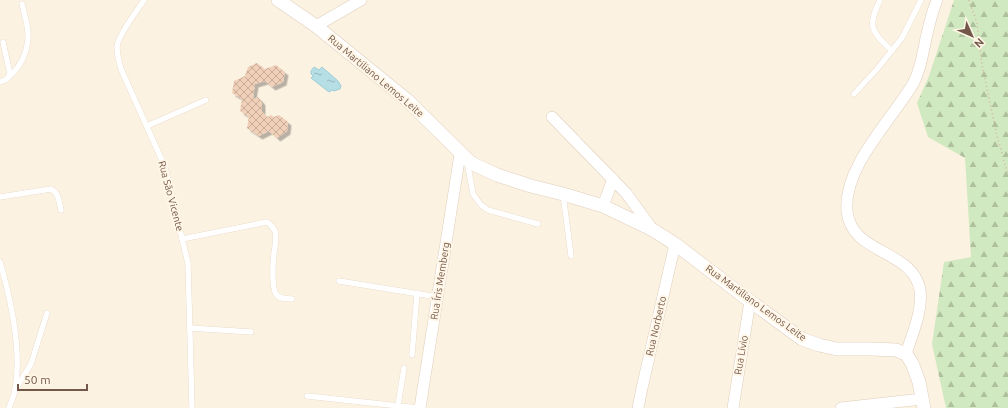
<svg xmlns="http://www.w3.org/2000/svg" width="1008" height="408" viewBox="0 0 1008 408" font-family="Ubuntu,sans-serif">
<defs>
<pattern id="forest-firs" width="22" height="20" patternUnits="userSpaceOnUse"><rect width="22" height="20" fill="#d1e9c0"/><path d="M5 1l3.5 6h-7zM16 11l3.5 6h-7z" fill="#aec09e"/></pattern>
<pattern id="water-ripples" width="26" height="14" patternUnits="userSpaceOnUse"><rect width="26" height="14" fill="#b6dee5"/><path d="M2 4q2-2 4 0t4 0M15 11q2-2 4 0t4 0" fill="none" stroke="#98b7bc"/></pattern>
<pattern id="building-cross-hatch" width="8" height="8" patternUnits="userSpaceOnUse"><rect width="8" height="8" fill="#f1d0b9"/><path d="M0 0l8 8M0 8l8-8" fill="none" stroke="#c8ac98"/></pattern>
<filter id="shadow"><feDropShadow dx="3.5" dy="3.5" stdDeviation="0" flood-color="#0004"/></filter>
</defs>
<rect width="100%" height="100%" fill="#fcf2e1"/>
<polygon fill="url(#forest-firs)" points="954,0 1008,0 1008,408 946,408 932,344 944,262 971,257 965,158 928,137 917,103 929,76"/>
<polygon fill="url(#water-ripples)" stroke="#9dcdd7" points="314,67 319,70 322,67 338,81 341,86 340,89 334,91 332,90 329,92 311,78 313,76 311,74 311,71"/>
<polygon fill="url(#building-cross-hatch)" filter="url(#shadow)" points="257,63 265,69 276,65 285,72 283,82 272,87 265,81 255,84 253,97 255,99 258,97 262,102 262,112 268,117 271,115 274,117 279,115 288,122 287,131 277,138 269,131 259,136 247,128 249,117 240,111 242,99 232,93 234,81 245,76 248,67"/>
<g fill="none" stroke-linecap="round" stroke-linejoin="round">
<defs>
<g id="service">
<path d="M144,0C137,11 118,35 117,47C117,54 119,62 121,69L165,167L185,251L188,263L192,408"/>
<path d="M880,0C867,27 871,31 892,51"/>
<path d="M9,77C20,67 27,53 28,38C29,27 24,14 22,4"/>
<polyline points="0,82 7,79 10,74 3,42"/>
<polyline points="854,94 877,69 902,38 921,0"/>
<polyline points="147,126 206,100"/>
<polyline points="467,161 473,194 481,205 488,210 538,224"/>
<polyline points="563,194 571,256"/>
<path d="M0,197L51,189C59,193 59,202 61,210"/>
<path d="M182,239L267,222C271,225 273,227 275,231C277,236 275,242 275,247C273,256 271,286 276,294C279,299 286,299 292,299"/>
<path d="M0,262C11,300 22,351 15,390C14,396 11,402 9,408"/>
<polyline points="339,281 438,297"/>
<polyline points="190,328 251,332"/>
<polyline points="412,355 417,293"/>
<polyline points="15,390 31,364 47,313"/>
<polyline points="307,396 418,408"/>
<polyline points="398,405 404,368"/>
</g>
<g id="minor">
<polyline points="316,26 361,0"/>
<polyline points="552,117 626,193 653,230"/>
<polyline points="603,206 613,179"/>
<path d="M906,354C912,334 923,311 920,290C913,249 851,255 847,211C843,166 893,119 914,82C921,68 923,53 926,38C929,25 932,12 937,0"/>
<polyline points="420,408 460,154"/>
<polyline points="638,408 642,388 675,244"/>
<polyline points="733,408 750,301"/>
<polyline points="841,408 922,399"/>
</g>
<polyline id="tertiary" points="278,0 316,26 407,100 471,163 497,175 531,186 563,194 603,206 653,230 675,244 750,301 802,339 819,345 837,349 871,349 896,350 906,354 912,363 919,382 924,408"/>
</defs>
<use href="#service" stroke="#e0cebd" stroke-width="6"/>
<use href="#minor" stroke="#e0cebd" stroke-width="12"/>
<use href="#tertiary" stroke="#e0cebd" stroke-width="14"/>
<polyline stroke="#d5b39d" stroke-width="1.5" stroke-dasharray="1 3" stroke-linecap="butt" points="969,0 977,23 982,65 997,136 1008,175"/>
<use href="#service" stroke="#fff" stroke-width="5.5"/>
<use href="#minor" stroke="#fff" stroke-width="11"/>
<use href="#tertiary" stroke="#fff" stroke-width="13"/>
</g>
<g text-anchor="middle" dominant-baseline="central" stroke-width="4" stroke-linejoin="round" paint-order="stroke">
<g font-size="10" fill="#735849" stroke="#fff6e7">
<text transform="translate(376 76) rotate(40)">Rua Martiliano Lemos Leite</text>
<text transform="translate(171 196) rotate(75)">Rua São Vicente</text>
<text transform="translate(440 281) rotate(-81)">Rua Íris Memberg</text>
<text transform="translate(756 303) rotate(36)">Rua Martiliano Lemos Leite</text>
<text transform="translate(656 326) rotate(-77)">Rua Norberto</text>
<text transform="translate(741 355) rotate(-80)">Rua Lívio</text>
</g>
</g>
<g transform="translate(972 36) rotate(135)" stroke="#fff6e7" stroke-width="3" paint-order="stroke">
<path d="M0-3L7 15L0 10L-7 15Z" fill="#735849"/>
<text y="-6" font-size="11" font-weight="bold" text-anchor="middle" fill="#735849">N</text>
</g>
<path d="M18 384v6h69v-6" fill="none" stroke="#735849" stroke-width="2"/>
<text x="24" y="384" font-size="12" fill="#735849" stroke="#fff6e7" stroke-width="3" paint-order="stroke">50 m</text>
</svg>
